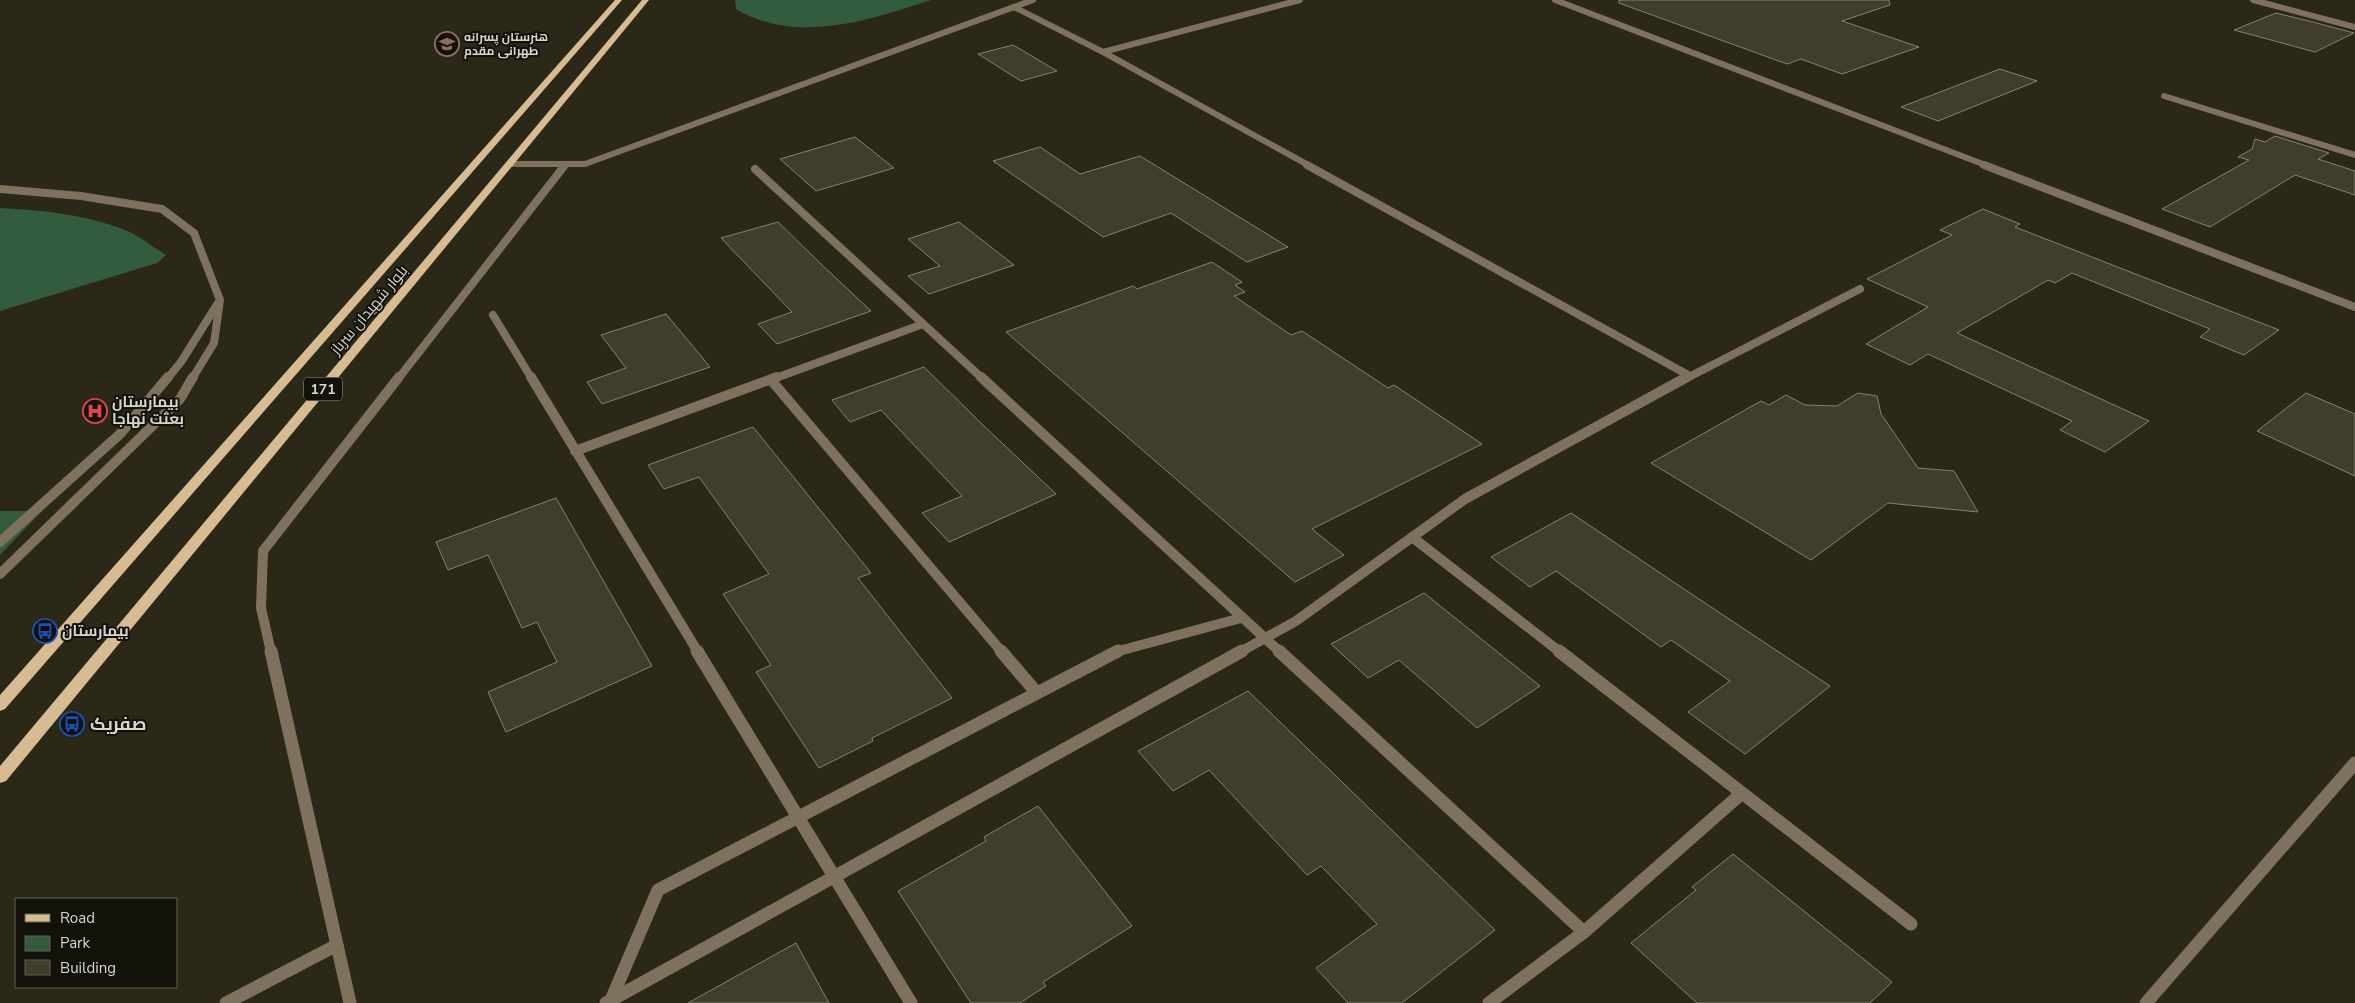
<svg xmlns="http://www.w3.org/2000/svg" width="2355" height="1003" viewBox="0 0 2355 1003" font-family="'Nunito Sans',Cairo,sans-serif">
<rect width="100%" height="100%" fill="#2b2818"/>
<g fill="#335b3d">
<path d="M735,0H931C870,20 796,45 736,9Z"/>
<path d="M0,208C41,210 91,215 130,232C142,238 154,248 166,255L157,263L0,311Z"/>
<polygon points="0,511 42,511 0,555"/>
</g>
<g fill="#403d2c" stroke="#85826f">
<polygon points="1619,0 1889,0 1890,5 1842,21 1919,47 1842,74 1801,59 1787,64 1619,3"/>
<polygon points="2276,13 2313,22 2354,33 2315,52 2234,30"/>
<polygon points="1013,45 1057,71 1021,81 978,54"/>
<polygon points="2000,69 2037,81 1938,121 1901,107"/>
<polygon points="2275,136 2329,153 2318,159 2355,171 2355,195 2295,175 2210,227 2162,209 2249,160 2238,157 2252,149 2255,139 2265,142"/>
<polygon points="855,137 894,168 816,191 780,159"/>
<polygon points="1040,147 1080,174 1140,156 1288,247 1247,262 1171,213 1103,237 993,161"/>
<polygon points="1983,209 2020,224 2015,227 2279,330 2244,355 2200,337 2210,329 2072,273 2055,283 2048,280 1957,333 2149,421 2105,452 2060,430 2072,421 1928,354 1910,365 1866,344 1928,307 1867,279 1952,235 1940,230"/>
<polygon points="778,222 821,264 871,311 777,344 758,324 792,312 721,238"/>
<polygon points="959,222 1014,265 929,294 908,276 940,266 908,239"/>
<polygon points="1212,262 1242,282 1235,285 1245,292 1234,296 1291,335 1302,331 1388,388 1394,385 1482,444 1312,529 1344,555 1295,582 1006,332 1133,286 1137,289"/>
<polygon points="666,314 710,367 602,404 587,382 626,368 601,335"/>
<polygon points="924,367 985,427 1056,494 949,542 922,513 962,496 881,410 850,422 832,400"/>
<polygon points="1858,393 1877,396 1881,414 1918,468 1954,471 1978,512 1888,503 1811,560 1651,463 1761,401 1769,405 1786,395 1805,405 1837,406"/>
<polygon points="2306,393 2355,414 2355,476 2257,431"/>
<polygon points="753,427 871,573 858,578 952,698 872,738 873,741 819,768 756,672 771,665 723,594 769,574 699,477 664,489 648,465"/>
<polygon points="556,498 652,666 506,732 488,692 557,662 537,622 522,628 488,555 448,570 436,542"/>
<polygon points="1571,513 1690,593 1830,686 1745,754 1688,712 1730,681 1671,640 1661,647 1556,571 1530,587 1491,557"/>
<polygon points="1424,593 1540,686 1477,728 1399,660 1368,678 1331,644"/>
<polygon points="1248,691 1495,930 1402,1003 1348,1003 1316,968 1377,924 1321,866 1307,875 1209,770 1173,791 1138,751"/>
<polygon points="1038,806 1132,926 1043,982 1046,986 1020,1003 971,1003 898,891 986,841 984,837"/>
<polygon points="1733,854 1892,982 1870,1003 1697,1003 1631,943 1696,890 1692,887"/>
<polygon points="796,943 829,1003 688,1003"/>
</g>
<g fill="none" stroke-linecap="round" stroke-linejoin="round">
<g stroke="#7e715e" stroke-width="6">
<polyline points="1555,0 1988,166"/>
<polyline points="1014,7 1103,52 1310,166"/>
<polyline points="1103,52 1300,0"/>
<polyline points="2164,96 2355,155"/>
<polyline points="510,164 585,164 1033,0"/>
<polyline points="564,166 566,164"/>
</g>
<g stroke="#7e715e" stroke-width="8">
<polyline points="1307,165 1690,376"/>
<polyline points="1984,165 2355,307"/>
<polyline points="755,169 983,379"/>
<polyline points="0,189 81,196 162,209 194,233 220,300 214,343 192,379"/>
<polyline points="493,315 532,379"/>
<polyline points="167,379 181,362 218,303"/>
<polyline points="398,379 565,165"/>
<polyline points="773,379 923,324"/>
<polyline points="1685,379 1860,289"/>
</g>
<g stroke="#7e715e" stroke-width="10">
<polyline points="531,377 698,652"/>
<polyline points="981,377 1280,652"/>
<polyline points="771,380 1002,652"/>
<polyline points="575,451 777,377"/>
<polyline points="1412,537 1560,652"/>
<polyline points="0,542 120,434 168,377"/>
<polyline points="0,574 180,399 193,377"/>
<polyline points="271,652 261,608 263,551 399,377"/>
<polyline points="1115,652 1241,618"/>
<polyline points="1240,652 1296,621 1465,499 1687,377"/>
</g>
<g stroke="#7e715e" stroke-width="13">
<polyline points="271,651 350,1003"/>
<polyline points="697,651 911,1003"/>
<polyline points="1001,651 1036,692"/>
<polyline points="1279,651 1584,932"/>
<polyline points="1559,651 1911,924"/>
<polyline points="611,1000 658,890 1118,651"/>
<polyline points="226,1003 337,945"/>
<polyline points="606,1003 1242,651"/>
<polyline points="1489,1003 1584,932 1742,793"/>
<polyline points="2146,1003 2355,763"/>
</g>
<polyline stroke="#7e715e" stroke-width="6" points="2253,0 2355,27"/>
<g fill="#d7bb93" fill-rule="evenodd">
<polygon points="615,0 622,0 5,709 0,711 0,695"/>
<polygon points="642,0 649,0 6,781 0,783 0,766"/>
</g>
</g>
<defs>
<symbol id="school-ring" viewBox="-11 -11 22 22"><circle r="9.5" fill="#12110a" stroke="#8d6e63" stroke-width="1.5"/><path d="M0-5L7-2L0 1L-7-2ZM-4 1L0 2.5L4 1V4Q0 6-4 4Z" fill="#8d6e63"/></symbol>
<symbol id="hospital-ring" viewBox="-11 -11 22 22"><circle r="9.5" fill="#12110a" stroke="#e0444e" stroke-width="1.5"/><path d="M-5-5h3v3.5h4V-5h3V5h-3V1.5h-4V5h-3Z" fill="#e0444e"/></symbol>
<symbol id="bus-ring" viewBox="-11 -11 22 22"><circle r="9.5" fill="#12110a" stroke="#1a4fb4" stroke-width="1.5"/><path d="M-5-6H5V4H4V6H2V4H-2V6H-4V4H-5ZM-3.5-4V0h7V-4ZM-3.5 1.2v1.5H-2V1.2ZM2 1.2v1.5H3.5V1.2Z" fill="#1a4fb4"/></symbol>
</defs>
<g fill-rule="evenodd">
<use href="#school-ring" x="433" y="30" width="28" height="28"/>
<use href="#hospital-ring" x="81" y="397" width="28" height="28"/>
<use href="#bus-ring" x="31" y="617" width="28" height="28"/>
<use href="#bus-ring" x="58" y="710" width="28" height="28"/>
</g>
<g text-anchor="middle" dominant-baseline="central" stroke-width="4" stroke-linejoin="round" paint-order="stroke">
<g font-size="12" font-weight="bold" fill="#d8d6cc" stroke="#12110a" text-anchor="start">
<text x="464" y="37">هنرستان پسرانه<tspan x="464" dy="14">طهرانی مقدم</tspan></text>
</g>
<rect fill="#12110a" stroke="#9d9b92" stroke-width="1" x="304" y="377.5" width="38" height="23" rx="4"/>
<g font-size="14" font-weight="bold" fill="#d8d6cc">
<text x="323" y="389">171</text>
</g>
<g font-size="15" fill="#d8d6cc" stroke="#12110a">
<text transform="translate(369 310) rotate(-50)">بلوار شهیدان سرباز</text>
</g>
<g font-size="15" font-weight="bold" fill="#d8d6cc" stroke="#12110a" text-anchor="start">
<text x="112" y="402">بیمارستان<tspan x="112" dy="17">بعثت نهاجا</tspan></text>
<text x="62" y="631">بیمارستان</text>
</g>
<g font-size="18" font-weight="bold" fill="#d8d6cc" stroke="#12110a" text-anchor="start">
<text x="90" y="724">صفریک</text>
</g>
</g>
<rect x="15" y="898" width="162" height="90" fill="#12110a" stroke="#616058"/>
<rect x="25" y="914" width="25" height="8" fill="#d7bb93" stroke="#616058"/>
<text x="60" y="923" font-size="15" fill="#d8d6cc">Road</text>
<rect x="25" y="936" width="25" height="15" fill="#335b3d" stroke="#616058"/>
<text x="60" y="948" font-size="15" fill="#d8d6cc">Park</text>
<rect x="25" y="960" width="25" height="15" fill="#403d2c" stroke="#616058"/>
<text x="60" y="973" font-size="15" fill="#d8d6cc">Building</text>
</svg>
